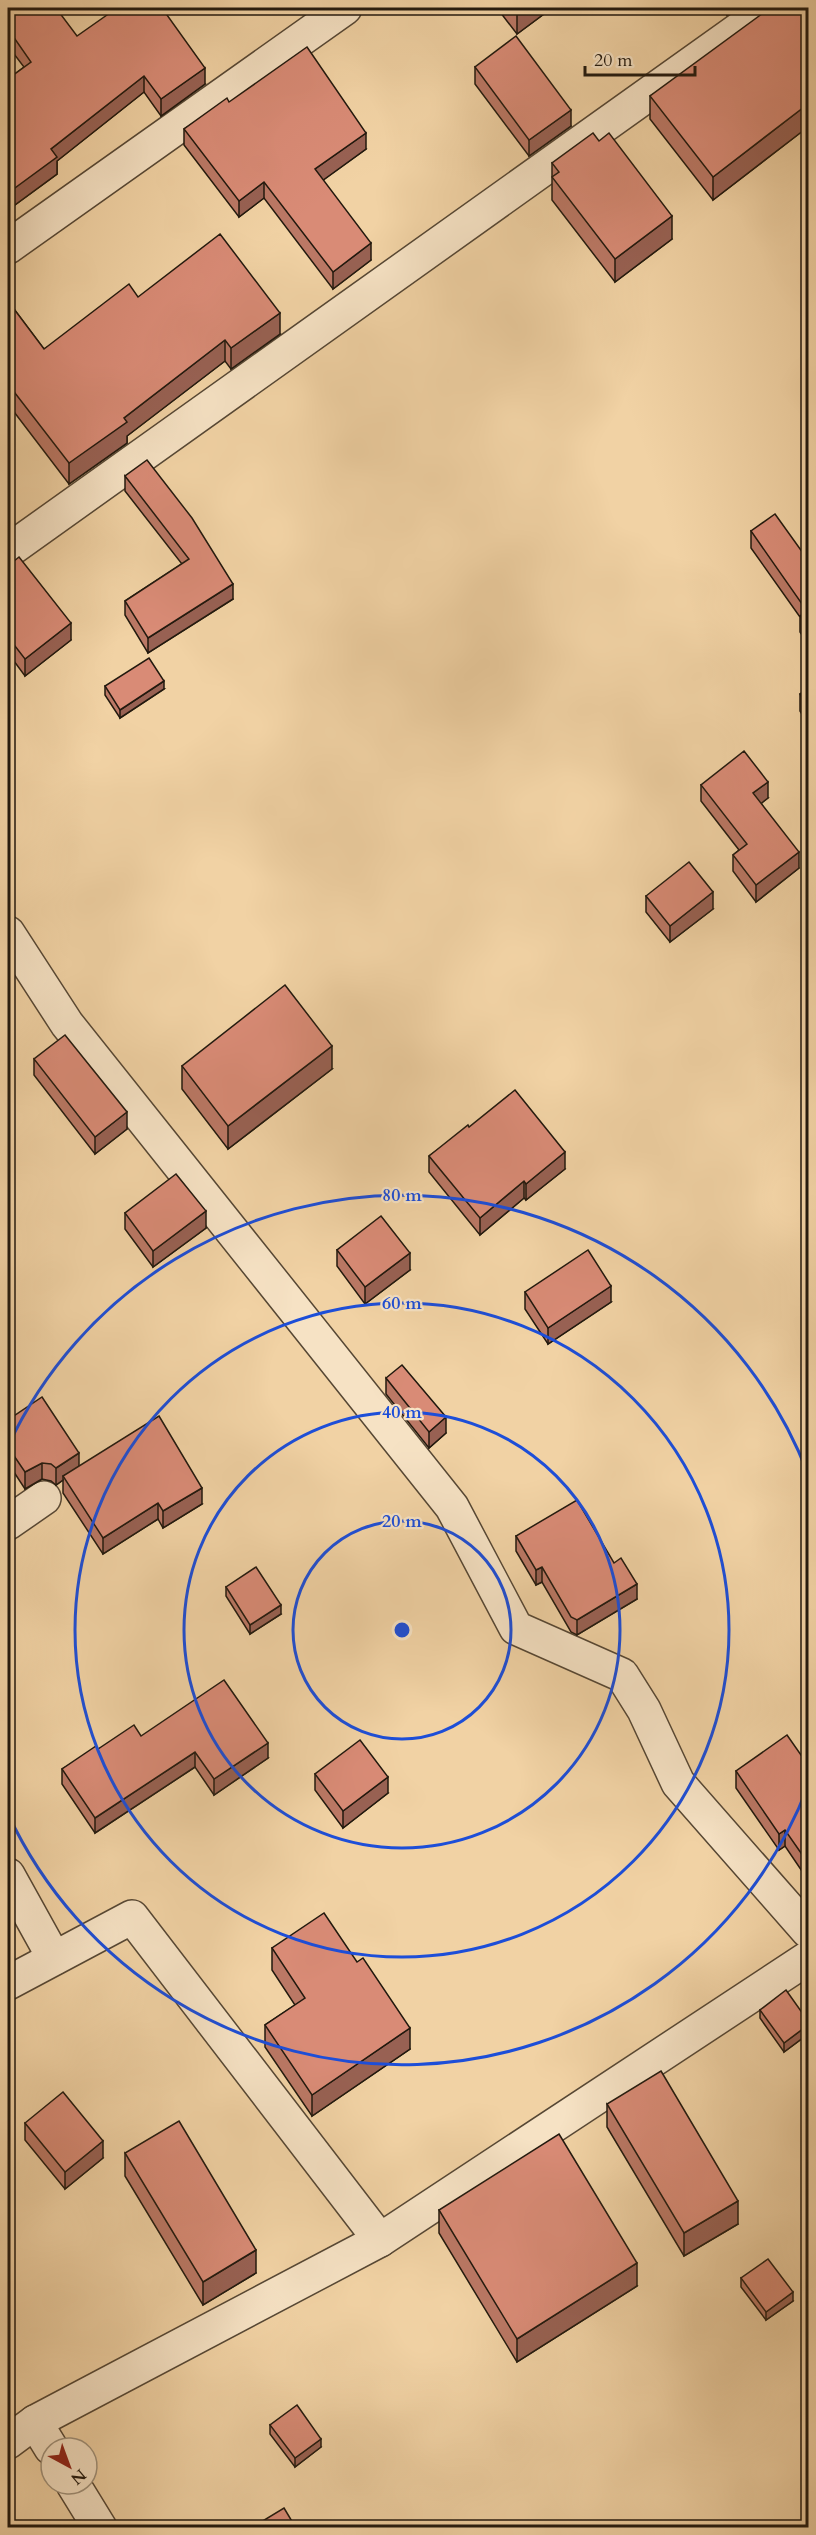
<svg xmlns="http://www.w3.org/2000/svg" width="816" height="2535" viewBox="0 0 816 2535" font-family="Cardo,serif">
<rect width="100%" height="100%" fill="#f1d2a4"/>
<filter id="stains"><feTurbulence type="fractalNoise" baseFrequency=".00333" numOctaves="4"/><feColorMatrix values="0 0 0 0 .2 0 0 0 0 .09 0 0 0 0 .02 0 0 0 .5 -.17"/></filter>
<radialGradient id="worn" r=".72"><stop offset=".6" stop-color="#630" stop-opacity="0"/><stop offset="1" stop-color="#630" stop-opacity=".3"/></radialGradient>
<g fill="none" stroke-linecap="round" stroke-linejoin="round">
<defs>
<g id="minor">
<polyline points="8,247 345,8"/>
<polyline points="8,551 769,8"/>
<polyline points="8,933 67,1024 452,1507 516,1628 622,1675 644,1710 678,1783 808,1931"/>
<polyline points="8,1523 44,1498"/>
<polyline points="8,1875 54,1958"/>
<polyline points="8,1983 132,1917 380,2240"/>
<polyline points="35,2422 51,2448"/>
<polyline points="8,2442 35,2422 380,2240 808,1958"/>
<polyline points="73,2484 100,2528"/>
</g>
</defs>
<use href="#minor" stroke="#564734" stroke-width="36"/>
<use href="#minor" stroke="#f6e2c4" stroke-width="33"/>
</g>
<g fill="#bb7865" stroke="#22190e" stroke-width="1.5">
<polygon points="8,8 77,36 205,84 161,116 144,92 57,161 57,174 8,210 8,79 24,67 8,46"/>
<polygon points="497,8 552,8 517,34"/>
<polygon points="722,8 737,8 727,15"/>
<polygon points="808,8 808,136 804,130 713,200 650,119 650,96"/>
<polygon points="475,67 571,126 529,156 475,84"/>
<polygon points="229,102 366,149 323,180 371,260 333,289 264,198 239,217 184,145 184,129"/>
<polygon points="552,163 672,239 615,282 552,200"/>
<polygon points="138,297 280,334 231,369 225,361 127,436 127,443 69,484 8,404 8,301 44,349"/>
<polygon points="125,476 233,599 148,653 125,615 125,601 182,564 125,491"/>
<polygon points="751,531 808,560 808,644 800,632 800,617 751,548"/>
<polygon points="8,566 71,640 25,676 8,653"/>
<polygon points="105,686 164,689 120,718 105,695"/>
<polygon points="808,689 808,724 800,711 800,694"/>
<polygon points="701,785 768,798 761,803 799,868 756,902 733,871 733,855 739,850 701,801"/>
<polygon points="646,896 713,909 670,942 646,912"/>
<polygon points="34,1059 127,1129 95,1154 34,1075"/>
<polygon points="182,1066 332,1069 228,1149 182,1089"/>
<polygon points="469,1127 565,1169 526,1200 524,1198 480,1235 429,1172 429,1156"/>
<polygon points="125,1213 206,1228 153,1267 125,1229"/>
<polygon points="337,1250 410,1270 365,1304 337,1266"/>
<polygon points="525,1292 611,1302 548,1344 525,1309"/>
<polygon points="386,1378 446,1433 429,1448 386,1394"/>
<polygon points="8,1420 79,1466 202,1504 163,1528 158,1519 103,1554 63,1493 63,1480 56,1485 51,1481 42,1479 25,1489 8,1463"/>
<polygon points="516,1536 614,1563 637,1599 577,1635 571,1632 542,1582 536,1585 516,1551"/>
<polygon points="226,1587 281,1614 250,1634 226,1596"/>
<polygon points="141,1736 268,1758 214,1795 195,1767 95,1833 62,1784 62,1769 98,1749"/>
<polygon points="808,1765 808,1880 785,1846 779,1850 736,1788 736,1771"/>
<polygon points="315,1774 388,1793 343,1828 315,1790"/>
<polygon points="272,1948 357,1962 410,2049 312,2116 265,2047 265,2025 295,2005 272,1970"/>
<polygon points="760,2010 808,2021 808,2034 784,2052 760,2018"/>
<polygon points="607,2104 738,2224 684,2256 607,2127"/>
<polygon points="25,2123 103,2158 65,2189 25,2140"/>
<polygon points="125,2153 256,2273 203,2305 125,2176"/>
<polygon points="439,2210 637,2286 517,2362 439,2233"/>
<polygon points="741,2278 793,2301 766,2320 741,2287"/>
<polygon points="270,2425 321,2447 295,2467 270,2434"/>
</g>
<g fill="#986153" stroke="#22190e" stroke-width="1.5">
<polygon points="526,8 552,8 517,34 517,14"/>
<polygon points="727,8 737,8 727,15"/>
<polygon points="205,68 205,84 161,116 161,99"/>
<polygon points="144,76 144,92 57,161 57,174 8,210 8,193 51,149"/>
<polygon points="804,107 804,130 713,200 713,177"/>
<polygon points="571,110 571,126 529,156 529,140"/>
<polygon points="366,133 366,149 315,186 315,169"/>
<polygon points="264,182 264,198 239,217 239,201"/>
<polygon points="672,216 672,239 615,282 615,259"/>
<polygon points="371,243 371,260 333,289 333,272"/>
<polygon points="280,313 280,334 231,369 231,348"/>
<polygon points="225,340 225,361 127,436 127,443 69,484 69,463 124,418"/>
<polygon points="233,584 233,599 148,653 148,638"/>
<polygon points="71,623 71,640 25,676 25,659"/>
<polygon points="164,681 164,689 120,718 120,710"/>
<polygon points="768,782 768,798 753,810 753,793"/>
<polygon points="799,852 799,868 756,902 756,885"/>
<polygon points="713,892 713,909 670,942 670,926"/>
<polygon points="332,1046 332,1069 228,1149 228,1126"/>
<polygon points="127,1112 127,1129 95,1154 95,1137"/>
<polygon points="565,1152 565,1169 526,1200 526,1184"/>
<polygon points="524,1181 524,1198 480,1235 480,1218"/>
<polygon points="206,1211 206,1228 153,1267 153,1251"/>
<polygon points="410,1253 410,1270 365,1304 365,1287"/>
<polygon points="611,1286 611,1302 548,1344 548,1328"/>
<polygon points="446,1417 446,1433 429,1448 429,1432"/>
<polygon points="79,1453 79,1469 63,1476 63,1480 56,1485 56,1468"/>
<polygon points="42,1463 42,1479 25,1489 25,1472"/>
<polygon points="202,1488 202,1504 163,1528 163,1511"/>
<polygon points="158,1503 158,1519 103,1554 103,1538"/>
<polygon points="542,1567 542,1582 536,1585 536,1570"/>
<polygon points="637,1584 637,1599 577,1635 577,1620"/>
<polygon points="281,1605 281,1614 250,1634 250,1625"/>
<polygon points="268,1743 268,1758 214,1795 214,1779"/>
<polygon points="195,1752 195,1767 95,1833 95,1818"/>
<polygon points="388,1777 388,1793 343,1828 343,1811"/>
<polygon points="785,1830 785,1846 779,1850 779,1834"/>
<polygon points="808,2025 808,2034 784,2052 784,2043"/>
<polygon points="410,2028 410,2049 312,2116 312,2095"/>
<polygon points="103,2141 103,2158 65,2189 65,2172"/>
<polygon points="738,2201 738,2224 684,2256 684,2233"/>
<polygon points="256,2250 256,2273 203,2305 203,2282"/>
<polygon points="637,2263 637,2286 517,2362 517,2339"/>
<polygon points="793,2292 793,2301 766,2320 766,2312"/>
<polygon points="321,2439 321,2447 295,2467 295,2458"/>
</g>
<g fill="#d98b76" stroke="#22190e" stroke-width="1.5">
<polygon points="8,8 56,8 77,36 117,8 162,8 205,68 161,99 144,76 51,149 57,157 8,193 8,79 31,62 8,29"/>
<polygon points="512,8 526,8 517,14"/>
<polygon points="770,8 808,8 808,113 804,107 713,177 650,96"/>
<polygon points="516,36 571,110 529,140 475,67"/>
<polygon points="307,47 366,133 315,169 371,243 333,272 264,182 239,201 184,129 227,98 229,102"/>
<polygon points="593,133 599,141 609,133 672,216 615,259 552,177 559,172 552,163"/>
<polygon points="220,234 280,313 231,348 225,340 124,418 127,422 69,463 8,384 8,301 44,349 129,284 138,297"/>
<polygon points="147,460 192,518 233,584 148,638 125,601 189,559 125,476"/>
<polygon points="775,514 808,560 808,628 800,616 807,611 751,531"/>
<polygon points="19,557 71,623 25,659 8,637 8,566"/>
<polygon points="149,658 164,681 120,710 105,686"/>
<polygon points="808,689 808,708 800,694"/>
<polygon points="744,751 768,782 753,793 799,852 756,885 733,855 747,844 701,785"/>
<polygon points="689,862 713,892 670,926 646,896"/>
<polygon points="285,985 332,1046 228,1126 182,1066"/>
<polygon points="65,1035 127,1112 95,1137 34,1059"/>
<polygon points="515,1090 565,1152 526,1184 524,1181 480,1218 429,1156 468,1125 469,1127"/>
<polygon points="176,1174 206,1211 153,1251 125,1213"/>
<polygon points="381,1216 410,1253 365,1287 337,1250"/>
<polygon points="588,1250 611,1286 548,1328 525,1292"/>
<polygon points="402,1365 446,1417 429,1432 386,1378"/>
<polygon points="42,1397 79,1453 56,1468 51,1464 42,1463 25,1472 8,1447 8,1420"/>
<polygon points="159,1416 202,1488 163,1511 158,1503 103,1538 63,1476"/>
<polygon points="577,1500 614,1563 621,1558 637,1584 577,1620 571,1617 542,1567 536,1570 516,1536"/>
<polygon points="256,1567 281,1605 250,1625 226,1587"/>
<polygon points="224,1680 268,1743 214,1779 195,1752 95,1818 62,1769 96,1746 98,1749 134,1725 141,1736"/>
<polygon points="787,1735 808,1765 808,1863 785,1830 779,1834 736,1771"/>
<polygon points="360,1740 388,1777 343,1811 315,1774"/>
<polygon points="324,1913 357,1962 363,1958 410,2028 312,2095 265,2025 305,1998 272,1948"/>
<polygon points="786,1990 808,2021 808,2025 784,2043 760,2010"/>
<polygon points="661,2071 738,2201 684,2233 607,2104"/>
<polygon points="63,2092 103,2141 65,2172 25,2123"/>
<polygon points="179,2121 256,2250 203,2282 125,2153"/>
<polygon points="559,2134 637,2263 517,2339 439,2210"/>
<polygon points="768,2259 793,2292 766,2312 741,2278"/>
<polygon points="297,2405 321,2439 295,2458 270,2425"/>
<polygon points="284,2508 296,2528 258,2528 256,2525"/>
</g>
<g fill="none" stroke="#1d4ed8" stroke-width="3">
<circle cx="402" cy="1630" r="109"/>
<circle cx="402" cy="1630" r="218"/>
<circle cx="402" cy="1630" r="327"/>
<path d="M808 1786A435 435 0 0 1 8 1814M8 1446A435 435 0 0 1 808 1474"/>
</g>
<circle cx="402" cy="1630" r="9" fill="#1d4ed8" stroke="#f6e2c4" stroke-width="3"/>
<g font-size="18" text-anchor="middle" font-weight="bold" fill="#1d4ed8" stroke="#f6e2c4" stroke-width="4.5" stroke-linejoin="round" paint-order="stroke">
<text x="402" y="1201">80 m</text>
<text x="402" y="1309">60 m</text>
<text x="402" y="1418">40 m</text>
<text x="402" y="1527">20 m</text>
</g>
<rect width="816" height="2535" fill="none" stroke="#f1d2a4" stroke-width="30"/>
<rect x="9" y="9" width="798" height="2517" fill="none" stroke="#22190e" stroke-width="3"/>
<rect x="15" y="15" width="786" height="2505" fill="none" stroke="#22190e" stroke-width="1.5"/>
<g transform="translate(69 2466) rotate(139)"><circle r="28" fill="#f6e2c4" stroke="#a1927b" stroke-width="1.5"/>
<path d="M0-4.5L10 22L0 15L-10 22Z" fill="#8f2418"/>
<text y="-9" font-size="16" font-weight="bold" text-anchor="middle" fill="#22190e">N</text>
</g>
<path d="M585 66v9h110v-9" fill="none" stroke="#22190e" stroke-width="3"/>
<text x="594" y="66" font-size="18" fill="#22190e" stroke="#f6e2c4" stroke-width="4.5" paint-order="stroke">20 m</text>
<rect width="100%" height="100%" filter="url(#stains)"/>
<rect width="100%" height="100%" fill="url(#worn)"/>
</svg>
